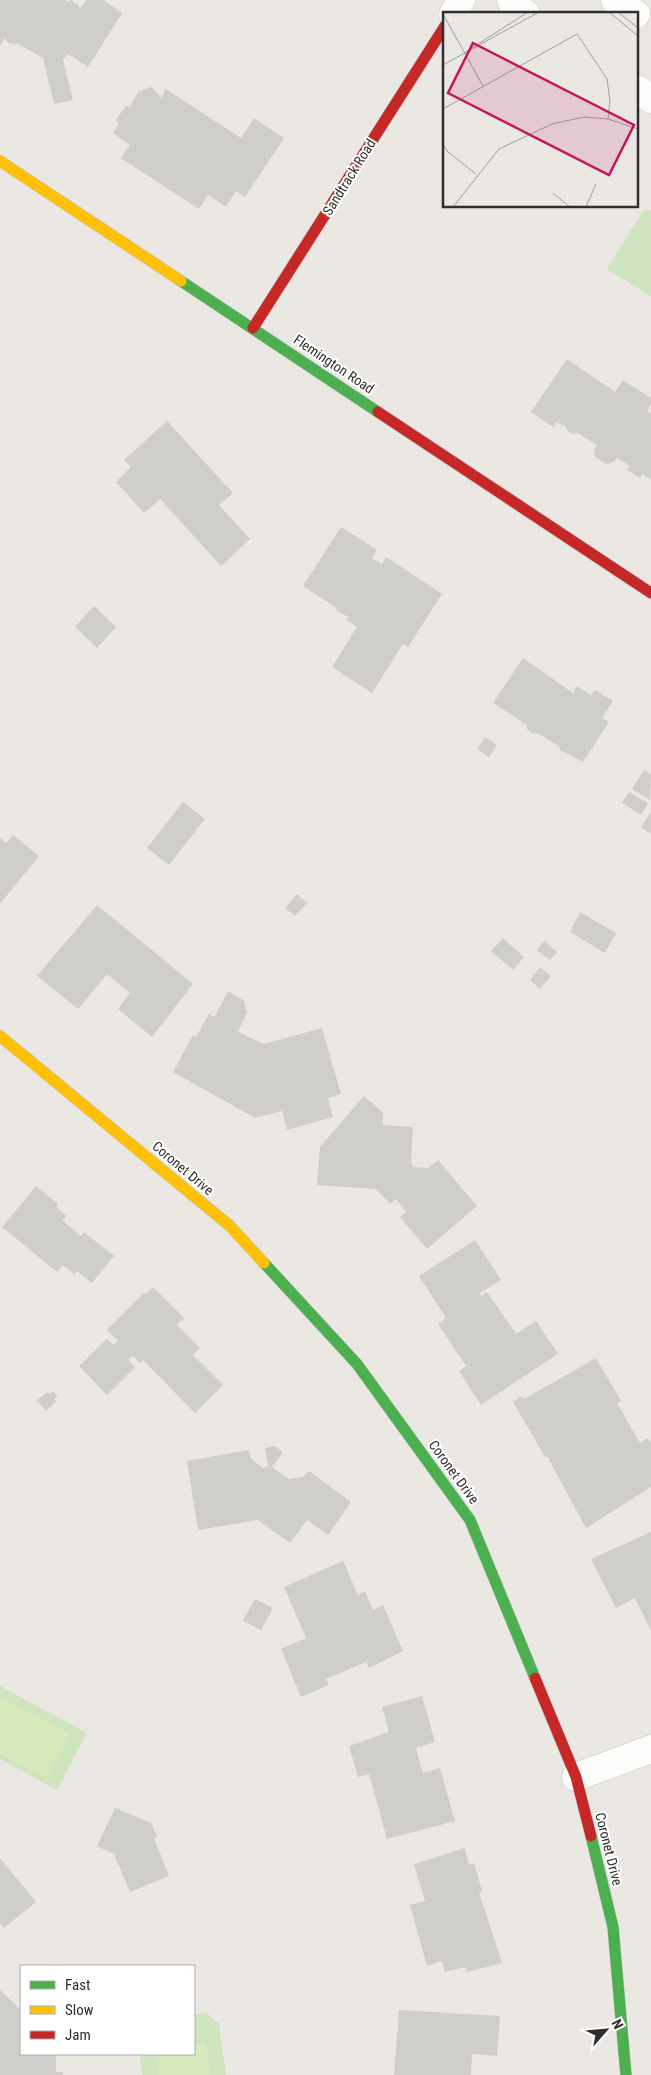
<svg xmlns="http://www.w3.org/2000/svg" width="651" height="2075" viewBox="0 0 651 2075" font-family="'Roboto Condensed',sans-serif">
<rect width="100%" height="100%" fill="#ebe8e4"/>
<g fill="#cee5bf">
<polygon points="651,210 651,296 607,269 643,211"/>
<polygon points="0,1686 87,1733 57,1790 0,1759"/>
<polygon points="207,2013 219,2024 226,2075 142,2075 140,2054 194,2054 194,2015"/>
</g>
<g fill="#d8e9bc">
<polygon points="0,1697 69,1733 46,1778 0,1754"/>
<polygon points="206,2042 210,2075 158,2075 156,2054 194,2054 194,2044"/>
</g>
<g fill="#d0cecb">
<polygon points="0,0 65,0 69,2 71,0 78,5 80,9 86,0 103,0 122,13 88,67 68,54 63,60 73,100 54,104 43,58 18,44 8,43 5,38 0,46"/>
<polygon points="151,87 159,94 160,99 166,89 241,138 254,118 284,138 245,197 236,191 226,207 208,195 199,209 121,158 130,145 113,133 119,123 116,120 126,105 129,107 139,91"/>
<polygon points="567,359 615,392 623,380 651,398 651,404 647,411 651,414 651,480 642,474 640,478 627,470 630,466 617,458 614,462 606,464 595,457 594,449 597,445 578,433 572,434 567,430 564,424 563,426 556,422 553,427 531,412"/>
<polygon points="167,421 233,493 219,505 250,539 221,566 160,499 144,513 116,482 131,467 124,460"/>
<polygon points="341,527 377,550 372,558 382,564 386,557 442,594 408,647 403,644 372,693 332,667 357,627 346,620 348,617 336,610 337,608 303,586"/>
<polygon points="94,606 116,627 97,648 75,627"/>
<polygon points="523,658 573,693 577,686 591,695 595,690 613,701 602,718 609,722 583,762 560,750 559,746 537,733 533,734 527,729 527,725 493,703"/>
<polygon points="485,737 497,745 489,757 477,749"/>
<polygon points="644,770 651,775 650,800 632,789"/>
<polygon points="629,792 648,803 641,815 622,803"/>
<polygon points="183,802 205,819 169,865 147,848"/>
<polygon points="651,812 651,834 641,827"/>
<polygon points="13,835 39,856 0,904 0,838 6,843"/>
<polygon points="297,894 307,903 295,916 285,908"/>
<polygon points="97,905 193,984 152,1037 118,1009 130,993 107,974 78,1009 37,976"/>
<polygon points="580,912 616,933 605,953 570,932"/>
<polygon points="503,938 524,957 513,970 491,951"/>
<polygon points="544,941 557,952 550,960 537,950"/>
<polygon points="540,967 551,976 540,989 530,980"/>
<polygon points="228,991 244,1001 247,1012 238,1032 264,1044 322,1028 341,1094 328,1098 333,1117 287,1130 282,1111 255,1118 173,1072 193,1035 196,1037 209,1014 214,1017"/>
<polygon points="364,1096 383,1113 383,1125 413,1127 411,1163 414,1167 428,1168 438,1160 477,1206 427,1249 400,1217 406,1212 396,1199 390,1204 376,1189 317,1185 320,1147"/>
<polygon points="36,1186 58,1204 56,1207 66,1216 62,1220 81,1236 84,1232 114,1256 92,1283 77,1271 74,1274 63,1265 57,1272 2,1227"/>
<polygon points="475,1240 501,1280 480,1293 481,1296 487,1292 516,1334 536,1321 558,1354 481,1405 459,1371 466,1366 438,1324 446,1318 419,1276"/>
<polygon points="153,1287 184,1318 177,1325 200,1348 193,1355 223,1385 195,1413 143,1360 140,1363 133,1356 128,1360 135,1367 107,1395 79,1366 107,1339 114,1345 118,1341 107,1330 144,1293 146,1294"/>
<polygon points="596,1358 621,1401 617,1403 640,1443 648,1438 651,1443 651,1487 586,1528 547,1456 545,1457 513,1402 522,1396 524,1399"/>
<polygon points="53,1391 58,1397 54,1399 56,1402 46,1411 37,1400 48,1392 49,1394"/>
<polygon points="275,1446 283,1452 272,1467 289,1479 303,1477 309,1471 351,1502 328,1535 307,1520 290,1543 258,1520 198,1530 187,1461 249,1450 250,1458 263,1468 268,1466 265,1448"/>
<polygon points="651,1532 651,1631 635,1598 616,1608 591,1559"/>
<polygon points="343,1561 358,1595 365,1591 373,1610 383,1605 403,1651 369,1668 366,1662 326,1679 329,1685 301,1697 281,1649 306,1638 284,1587"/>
<polygon points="255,1599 273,1608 261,1630 243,1621"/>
<polygon points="422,1696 435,1742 416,1748 423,1773 440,1768 455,1821 387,1839 369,1774 358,1777 349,1746 389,1732 382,1707"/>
<polygon points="115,1808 151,1823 157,1836 154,1838 169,1876 130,1892 114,1854 97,1846"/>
<polygon points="465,1848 469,1865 474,1863 482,1891 479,1892 502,1963 467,1972 465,1967 445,1972 442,1961 427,1966 410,1905 425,1901 414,1864"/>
<polygon points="0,1858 36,1902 4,1928 0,1923"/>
<polygon points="0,1990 21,2010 21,2054 56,2054 56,2072 63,2072 63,2075 0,2075"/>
<polygon points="399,2010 500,2016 497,2056 472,2054 471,2075 394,2075"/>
</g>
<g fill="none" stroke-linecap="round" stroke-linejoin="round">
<defs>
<g id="street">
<polyline points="511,0 514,6 526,14"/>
<polyline points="615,0 636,14"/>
<polyline points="453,14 461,0"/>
<polyline points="637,89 651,99"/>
<polyline points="576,1777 651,1749"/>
</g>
<g id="fast">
<polyline points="181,281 378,412"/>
<polyline points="264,1263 357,1364 470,1520 535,1678"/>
<polyline points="591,1836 613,1927 626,2075"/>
</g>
<g id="slow">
<polyline points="0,161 181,281"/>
<polyline points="0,1036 230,1226 264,1263"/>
</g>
<g id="jam">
<polyline points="253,328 445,26"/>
<polyline points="378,412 651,593"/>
<polyline points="535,1678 576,1777 591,1836"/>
</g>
</defs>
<use href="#street" stroke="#c5c4c4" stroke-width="29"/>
<use href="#fast" stroke="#c5c4c4" stroke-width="12"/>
<use href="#slow" stroke="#c5c4c4" stroke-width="12"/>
<use href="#jam" stroke="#c5c4c4" stroke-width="12"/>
<use href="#street" stroke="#fcfcfb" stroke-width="28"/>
<use href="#fast" stroke="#4caf50" stroke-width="11"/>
<use href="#slow" stroke="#ffc107" stroke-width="11"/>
<use href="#jam" stroke="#c62828" stroke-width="11"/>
</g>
<g text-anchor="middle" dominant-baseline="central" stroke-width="4" stroke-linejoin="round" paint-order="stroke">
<g font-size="14" fill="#2e2e2e" stroke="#fff">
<text transform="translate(349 177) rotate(-58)">Sandtrack Road</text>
<text transform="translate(334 364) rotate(34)">Flemington Road</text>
<text transform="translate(183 1168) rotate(40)">Coronet Drive</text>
<text transform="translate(454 1472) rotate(54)">Coronet Drive</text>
<text transform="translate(609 1849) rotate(76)">Coronet Drive</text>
</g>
</g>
<g transform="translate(443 12)">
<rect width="195" height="195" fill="#ebe8e4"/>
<path fill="none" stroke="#9f9e9b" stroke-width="1" d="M166,0L195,24M175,0L195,16M0,2L40,74M21,41L85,0M0,53L96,0M0,97L134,22L164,67L167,89L165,107M0,132L5,140L33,162M110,181L127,195M10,195L56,137L109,112L141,105L165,107L195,117M143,195L153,172"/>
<path fill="#c2185b" fill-opacity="0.15" stroke="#c2185b" stroke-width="2.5" d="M30,31L191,113L166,163L5,81Z"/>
<rect width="195" height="195" fill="none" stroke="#2e2e2e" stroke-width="2.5"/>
</g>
<rect x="20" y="1965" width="175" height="90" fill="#ffffff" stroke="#ababab"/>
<rect x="30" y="1981" width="25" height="8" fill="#4caf50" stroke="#ababab"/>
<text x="65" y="1990" font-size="15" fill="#2e2e2e">Fast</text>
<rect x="30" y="2006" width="25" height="8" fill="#ffc107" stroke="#ababab"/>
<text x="65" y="2015" font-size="15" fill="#2e2e2e">Slow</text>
<rect x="30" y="2031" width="25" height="8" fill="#c62828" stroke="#ababab"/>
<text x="65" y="2040" font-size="15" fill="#2e2e2e">Jam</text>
<g transform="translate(606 2030) rotate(63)" stroke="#ffffff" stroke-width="4" paint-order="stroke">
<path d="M0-4L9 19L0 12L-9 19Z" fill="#2e2e2e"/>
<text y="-8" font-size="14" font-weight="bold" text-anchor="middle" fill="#2e2e2e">N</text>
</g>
</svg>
